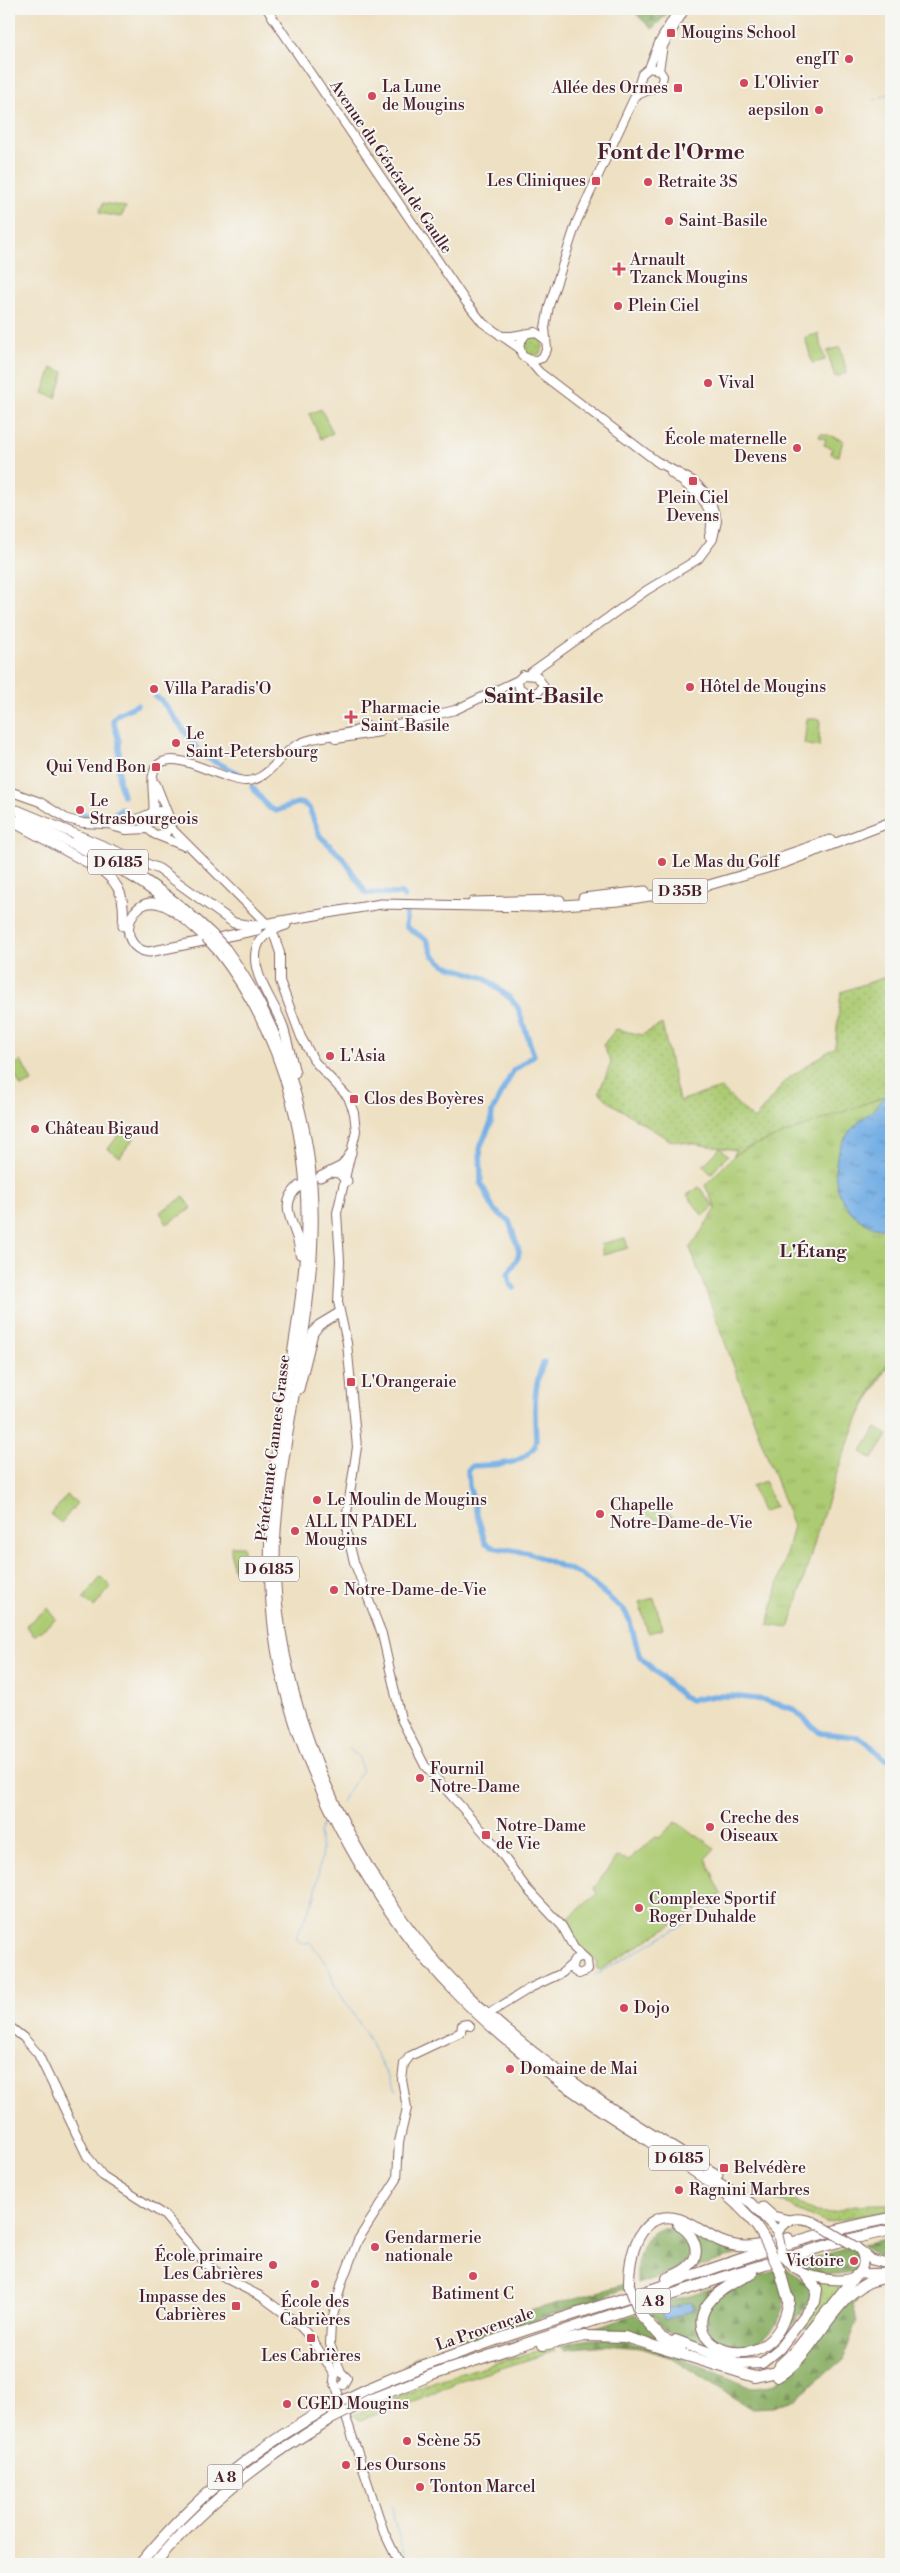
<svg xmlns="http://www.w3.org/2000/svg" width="900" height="2573" viewBox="0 0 900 2573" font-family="'Libre Bodoni',serif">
<defs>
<pattern id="grass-dots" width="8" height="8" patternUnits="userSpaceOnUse" patternTransform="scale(1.25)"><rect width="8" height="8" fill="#accb72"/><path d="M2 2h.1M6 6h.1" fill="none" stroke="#96ae63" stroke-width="1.8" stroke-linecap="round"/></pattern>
<pattern id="forest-firs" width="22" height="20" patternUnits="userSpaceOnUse" patternTransform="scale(1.25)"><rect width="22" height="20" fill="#89af64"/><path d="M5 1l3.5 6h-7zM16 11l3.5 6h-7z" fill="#728e53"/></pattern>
<pattern id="park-tufts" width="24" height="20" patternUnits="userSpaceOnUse" patternTransform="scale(1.25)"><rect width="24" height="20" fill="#accb72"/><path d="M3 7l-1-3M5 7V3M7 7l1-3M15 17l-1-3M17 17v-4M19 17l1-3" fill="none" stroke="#96ae63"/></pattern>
<pattern id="water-ripples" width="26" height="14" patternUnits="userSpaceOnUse" patternTransform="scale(1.25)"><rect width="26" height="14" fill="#75afe5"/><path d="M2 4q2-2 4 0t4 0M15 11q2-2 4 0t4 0" fill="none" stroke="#628eba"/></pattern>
</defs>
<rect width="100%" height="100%" fill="#f6f6f2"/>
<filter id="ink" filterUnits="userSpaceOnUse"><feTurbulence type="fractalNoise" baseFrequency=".02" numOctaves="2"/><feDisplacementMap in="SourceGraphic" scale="10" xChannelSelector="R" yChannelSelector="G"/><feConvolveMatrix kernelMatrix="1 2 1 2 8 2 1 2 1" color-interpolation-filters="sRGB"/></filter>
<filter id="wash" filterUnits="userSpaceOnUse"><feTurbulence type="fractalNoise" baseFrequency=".0096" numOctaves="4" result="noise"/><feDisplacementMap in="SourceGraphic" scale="20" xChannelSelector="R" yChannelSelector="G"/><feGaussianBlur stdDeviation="1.12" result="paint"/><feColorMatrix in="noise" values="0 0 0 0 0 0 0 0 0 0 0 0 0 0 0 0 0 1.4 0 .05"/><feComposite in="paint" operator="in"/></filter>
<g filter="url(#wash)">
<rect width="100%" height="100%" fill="#eee0c2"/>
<g fill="url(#grass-dots)" stroke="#7b754e">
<circle cx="533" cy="346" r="10"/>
<polygon points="891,975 891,1360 859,1416 818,1513 790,1508 779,1488 696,1260 728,1206 721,1185 736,1150 669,1140 609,1102 599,1092 611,1063 603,1045 616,1029 642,1035 662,1024 679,1101 721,1088 754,1120 787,1079 835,1047 841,992"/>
<path d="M774,2191C778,2190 806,2210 818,2212C833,2216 842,2206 856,2205C868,2204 880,2204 891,2204V2210L826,2223L797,2210L791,2205L773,2200L770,2196Z"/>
<polygon points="816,2281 846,2283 808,2330 801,2324 822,2296"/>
<polygon points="553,2346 555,2351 455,2383 420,2400 360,2420 353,2415 438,2380"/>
</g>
<g fill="url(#forest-firs)" stroke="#6a6748" fill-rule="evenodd">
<polygon points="631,9 672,9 652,29"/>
<path d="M663,2228L677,2230L690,2242C696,2270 657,2277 637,2284C636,2262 639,2236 663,2228Z"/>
<polygon points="696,2232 751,2250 693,2269"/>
<polygon points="891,2238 891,2260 875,2256 862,2244"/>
<path d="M849,2247C860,2254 860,2260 857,2271C837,2278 812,2277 795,2263Z"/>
<path d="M785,2268C797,2277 810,2281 814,2296L767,2357L744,2360C793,2347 800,2312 783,2269Z"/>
<path d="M775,2270C778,2279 784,2291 784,2300C785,2312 776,2326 768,2334C733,2368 689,2330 713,2301C722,2290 761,2275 775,2270Z"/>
<polygon points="626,2284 627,2288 403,2366 417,2357 533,2310"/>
<path d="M721,2285C700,2303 688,2327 711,2349L665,2330L646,2309ZM691,2302L694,2310L664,2320L661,2311Z"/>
<path d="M862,2289L864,2292L853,2306L857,2322L843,2359L796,2399L774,2407L751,2408L670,2357L641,2348L605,2345L565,2349L560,2345C579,2340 602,2337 621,2340C664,2348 712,2370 751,2388C768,2388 778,2383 790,2372L856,2293Z"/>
<polygon points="636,2314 670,2346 624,2332 584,2331"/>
</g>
<path fill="url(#park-tufts)" stroke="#7b754e" d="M891,1094V1357C841,1436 817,1536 790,1626L788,1628L768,1625L793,1526L690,1248L716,1209L705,1185L736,1154L744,1149Z"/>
<g fill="#accb72" stroke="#7b754e">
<polygon points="103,203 126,207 121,217 99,213"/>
<polygon points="818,334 825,360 812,363 805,337"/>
<polygon points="840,347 847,373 835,377 827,351"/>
<polygon points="52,368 64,372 56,398 43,393"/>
<polygon points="321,409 333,433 321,439 309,414"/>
<polygon points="821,433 843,440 839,456 831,454 832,448 824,445 826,439 819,437"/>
<polygon points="807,719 820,719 819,747 804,744"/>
<polygon points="21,1061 32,1082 21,1087 11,1067"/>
<polygon points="124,1128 135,1136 120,1157 108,1149"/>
<polygon points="720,1148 728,1155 711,1174 703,1166"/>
<polygon points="699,1187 714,1207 703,1216 687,1195"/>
<polygon points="184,1197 192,1208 167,1224 160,1212"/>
<polygon points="625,1238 628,1248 603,1255 601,1244"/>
<polygon points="876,1428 888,1435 873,1459 861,1452"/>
<polygon points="765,1481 775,1507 762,1512 752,1486"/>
<polygon points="67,1495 77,1503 61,1523 51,1515"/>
<polygon points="650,1504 673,1517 668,1526 645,1514"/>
<polygon points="231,1546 243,1546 243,1568 232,1568"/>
<polygon points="101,1577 111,1587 94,1607 83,1599"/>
<polygon points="654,1598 663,1629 648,1633 639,1602"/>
<polygon points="48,1608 56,1619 34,1636 26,1625"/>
<path d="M676,1822L715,1848L706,1858L721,1894L600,1970L596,1968L597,1962L593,1957C577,1951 573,1937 564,1922L597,1894L594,1888L617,1857L628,1860L656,1837L659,1838Z"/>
</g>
<g fill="url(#water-ripples)" stroke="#606788">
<path d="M884,1096L887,1098L891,1097V1231C882,1228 870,1227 862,1221C831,1200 827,1161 850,1131C861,1118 876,1111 884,1096Z"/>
<polygon points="691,2302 694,2310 664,2320 661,2311"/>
</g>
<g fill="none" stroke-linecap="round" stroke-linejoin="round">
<g stroke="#75afe5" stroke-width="1">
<polyline points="881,97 891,93"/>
<polyline points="874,100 878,99"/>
<polyline points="341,1802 362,1770 359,1757 348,1748"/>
<polyline points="323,1823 319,1834 322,1850 315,1896 296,1937 301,1944 310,1942 329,1967 334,1984 365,2032 394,2089 397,2090"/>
<polyline points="595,1975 726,1900"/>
<polyline points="392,2505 394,2521 408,2564"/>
</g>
<g stroke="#75afe5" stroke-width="5.5">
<polyline points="156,697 161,700 203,756 248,778"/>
<polyline points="252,787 269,808 276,811 297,803 304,804 309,808 320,836 343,858 366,893 402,894 404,897"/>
<polyline points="123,796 119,781 119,741 113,720 118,714 137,705"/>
<polyline points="77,814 111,816 121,809"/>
<polyline points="406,911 406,927 427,940 433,955 445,965 485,978 511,999 518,1008 532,1050 534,1055 513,1071 492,1112 491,1123 480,1147 481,1183 494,1210 509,1221 519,1251 518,1257 508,1274 510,1284 514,1288"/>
<path d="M536,1441C535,1415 532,1387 544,1362"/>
<path d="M535,1446C520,1467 497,1464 473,1466L468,1470L469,1486L485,1542L492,1547L529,1553L582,1575L624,1610L629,1619L640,1657L682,1696L691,1700L714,1696H733L764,1700L793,1709L820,1733L858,1737L867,1742L884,1759L891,1760"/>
</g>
</g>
</g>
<g filter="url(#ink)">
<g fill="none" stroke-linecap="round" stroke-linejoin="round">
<defs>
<g id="secondary">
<polyline points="267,9 466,302 483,323 519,348"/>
<polyline points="649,68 659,43 675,15"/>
<polyline points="659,70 663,46 685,9"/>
<polyline points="526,334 519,344 522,356 533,361 542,358 547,349 545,328 549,306 577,221 635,96 642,74 649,68 659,70 663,76 661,85 635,96"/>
<polyline points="501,336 512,336 535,332 546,340"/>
<polyline points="529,360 539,372 660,464"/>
<path d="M671,473C693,490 719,505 709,536"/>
<polyline points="530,673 647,590 698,559 713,539 717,521 709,496 693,481 656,461"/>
<polyline points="336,739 380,732"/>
<polyline points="156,784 171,822 166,833 157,835"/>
<polyline points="9,791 40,802 67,819 83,823 123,825 149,814"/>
<path d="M153,812C156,798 145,770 162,762C182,752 223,781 246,781C267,781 279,756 295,746C317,733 346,738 368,726L377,728L394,725L455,710L518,680L523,675L537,676L543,685L539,691L529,694L519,688L518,680"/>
<polyline points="167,814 160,811 151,813 146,820 148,829 154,834 184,846"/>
<polyline points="115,827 126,830 148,829"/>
<polyline points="170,827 264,921"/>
<polyline points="274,935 280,953 280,981 301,1037 315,1062 348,1097 354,1113 356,1131 337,1213 340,1261 338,1302 347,1343 357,1447 347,1513 347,1534 354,1562 382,1634 401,1719 425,1766 496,1846 527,1889 562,1926 574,1948 587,1960 588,1970 579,1974 574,1971 572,1964 575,1959 581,1957"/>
<polyline points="493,2011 530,1988 562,1973 572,1964"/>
<polyline points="9,2026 24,2038 38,2054 87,2156 103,2176 164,2215 207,2265 227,2279 262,2297 296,2322 311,2338 335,2375"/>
<polyline points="461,2032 462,2025 467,2024 470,2026"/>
<polyline points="341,2372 330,2344 331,2324 342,2282 358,2240 397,2179 399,2142 407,2108 402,2080 404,2064 410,2056 461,2032"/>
<polyline points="341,2372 347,2378 343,2385"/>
<polyline points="335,2375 334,2381 384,2532 397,2559"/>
</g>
<g id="primary">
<polyline points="757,865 830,840"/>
<polyline points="583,898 645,891"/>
<polyline points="473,902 560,900"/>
<polyline points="310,916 381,904 535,907 619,901 668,893 709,885 784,863 891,822"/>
<polyline points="861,2251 872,2260 891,2265"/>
<polyline points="858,2274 891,2273"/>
</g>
<g id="trunk">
<polyline points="17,810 159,869 234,923 253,926 310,916"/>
<path d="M20,819C72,843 127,868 171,905"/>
<path d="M9,820L101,870C122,885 125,901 123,926"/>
<path d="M76,840C132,870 168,891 214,936"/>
<path d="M286,925C274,929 261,934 257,947C249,972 274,1002 282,1024C287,1040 291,1057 295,1073"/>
<path d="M206,938C193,927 178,911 163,905C129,891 113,948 149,952L257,930"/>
<path d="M226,949C285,1031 316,1131 313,1232C311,1331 283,1431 276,1531C265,1691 354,1885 468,1995C542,2067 631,2122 718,2175"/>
<path d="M218,951C287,1039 314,1154 304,1264C298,1336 281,1407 273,1479C267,1545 267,1611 281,1675C306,1784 378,1914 456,1993C510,2049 578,2098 644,2138"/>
<polyline points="331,1172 339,1173 347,1181"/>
<polyline points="320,1177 342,1166 351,1153"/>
<path d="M299,1186C274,1208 300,1227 300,1254"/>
<polyline points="299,1389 313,1333 319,1325 339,1313"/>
<path d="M707,2175L751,2203L778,2232C785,2216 800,2217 814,2222"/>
<polyline points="763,2207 773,2216 789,2220"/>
<path d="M795,2269C810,2278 865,2292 863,2260C863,2254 861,2250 856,2247"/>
</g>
<g id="motorway">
<path d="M640,2135C681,2165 739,2193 764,2238"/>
<polyline points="780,2271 789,2303"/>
<path d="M752,2274C625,2327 775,2407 789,2298"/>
<path d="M667,2278C675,2275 685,2271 691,2264C702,2250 692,2232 678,2225"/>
<path d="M629,2285C628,2257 640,2207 679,2219C700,2226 715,2244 738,2246C755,2248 772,2242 788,2238"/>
<polyline points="640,2314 662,2338 681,2348"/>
<polyline points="675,2340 740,2364 762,2363 779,2349 815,2302 817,2289 806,2276"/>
<polyline points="543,2345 585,2336 625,2337 755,2377 776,2372 785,2361"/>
<polyline points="780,2365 796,2350 855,2276"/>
<path d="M777,2377C819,2355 838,2276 891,2278"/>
<path d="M367,2389C455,2351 547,2323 638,2294C721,2266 805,2234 891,2218"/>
<polyline points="369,2400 432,2375 739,2272 838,2242 891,2230"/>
<path d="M140,2564C192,2500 253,2449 326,2409"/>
<path d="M154,2564C204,2504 263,2458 331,2419"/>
</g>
</defs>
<use href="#secondary" stroke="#836360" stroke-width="10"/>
<use href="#primary" stroke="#836360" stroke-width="11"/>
<use href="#trunk" stroke="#836360" stroke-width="11"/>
<use href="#motorway" stroke="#836360" stroke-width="12"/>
<use href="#secondary" stroke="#fff" stroke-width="8"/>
<use href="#primary" stroke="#fff" stroke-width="9"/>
<use href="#trunk" stroke="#fff" stroke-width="9"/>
<use href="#motorway" stroke="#fff" stroke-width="10"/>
<defs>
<g id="trunk-bridge">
<polyline points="214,936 226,949"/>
<polyline points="206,938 218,951"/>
<polyline points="814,2222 856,2247"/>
<polyline points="778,2235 782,2255 795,2269"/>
</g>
<g id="motorway-bridge">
<polyline points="764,2238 780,2271"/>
<polyline points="629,2285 640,2314"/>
<polyline points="326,2409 367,2389"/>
<polyline points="331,2419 369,2400"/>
</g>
</defs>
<use href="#trunk-bridge" stroke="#836360" stroke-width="11" stroke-linecap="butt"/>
<use href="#motorway-bridge" stroke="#836360" stroke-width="12" stroke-linecap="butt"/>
<use href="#trunk-bridge" stroke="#fff" stroke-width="9"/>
<use href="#motorway-bridge" stroke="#fff" stroke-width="10"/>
</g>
</g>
<g fill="#d1495b" stroke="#f6f6f2" stroke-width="2">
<rect x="666" y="28" width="10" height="10" rx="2.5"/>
<circle cx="849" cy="59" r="5"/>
<circle cx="744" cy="83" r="5"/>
<rect x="673" y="83" width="10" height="10" rx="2.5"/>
<circle cx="372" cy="96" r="5"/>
<circle cx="819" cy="110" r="5"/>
<rect x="591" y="176" width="10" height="10" rx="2.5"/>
<circle cx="648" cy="182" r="5"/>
<circle cx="669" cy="221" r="5"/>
<path d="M616.5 261.5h5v5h5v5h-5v5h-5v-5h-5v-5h5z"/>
<circle cx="618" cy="306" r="5"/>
<circle cx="708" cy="383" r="5"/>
<circle cx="797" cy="448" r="5"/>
<rect x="688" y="476" width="10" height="10" rx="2.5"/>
<circle cx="690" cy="687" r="5"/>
<circle cx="154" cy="689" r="5"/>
<path d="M348.5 709.5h5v5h5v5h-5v5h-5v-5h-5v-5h5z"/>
<circle cx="176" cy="743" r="5"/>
<rect x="151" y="762" width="10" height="10" rx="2.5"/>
<circle cx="80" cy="810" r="5"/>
<circle cx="662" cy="862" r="5"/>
<circle cx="330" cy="1056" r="5"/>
<rect x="349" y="1094" width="10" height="10" rx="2.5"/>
<circle cx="35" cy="1129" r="5"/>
<rect x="346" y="1377" width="10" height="10" rx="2.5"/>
<circle cx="317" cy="1500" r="5"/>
<circle cx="600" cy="1514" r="5"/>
<circle cx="295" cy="1531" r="5"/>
<circle cx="334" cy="1590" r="5"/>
<circle cx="420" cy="1778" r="5"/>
<circle cx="710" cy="1827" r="5"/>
<rect x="481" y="1830" width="10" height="10" rx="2.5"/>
<circle cx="639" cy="1908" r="5"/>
<circle cx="624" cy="2008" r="5"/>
<circle cx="510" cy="2069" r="5"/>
<rect x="719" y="2163" width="10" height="10" rx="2.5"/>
<circle cx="679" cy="2190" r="5"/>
<circle cx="375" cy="2247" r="5"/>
<circle cx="854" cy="2261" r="5"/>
<circle cx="273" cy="2265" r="5"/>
<circle cx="473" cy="2276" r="5"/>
<circle cx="315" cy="2284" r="5"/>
<rect x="231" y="2301" width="10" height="10" rx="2.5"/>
<rect x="306" y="2333" width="10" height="10" rx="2.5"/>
<circle cx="287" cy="2404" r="5"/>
<circle cx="407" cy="2441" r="5"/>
<circle cx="346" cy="2465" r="5"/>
<circle cx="420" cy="2487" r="5"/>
</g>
<g text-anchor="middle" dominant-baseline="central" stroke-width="4" stroke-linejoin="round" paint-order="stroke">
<g fill="#f6f6f2" stroke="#7e6067" stroke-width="1">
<rect x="88" y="849.5" width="60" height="25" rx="4"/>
<rect x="652.5" y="878.5" width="55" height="25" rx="4"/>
<rect x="239" y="1556.5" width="60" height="25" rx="4"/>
<rect x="649" y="2145.5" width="60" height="25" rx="4"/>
<rect x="635.5" y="2288.5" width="35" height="25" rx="4"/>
<rect x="207.5" y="2464.5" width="35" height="25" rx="4"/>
</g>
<g font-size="15" font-weight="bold" fill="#4a1f2b">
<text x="118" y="862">D 6185</text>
<text x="680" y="891">D 35B</text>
<text x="269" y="1569">D 6185</text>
<text x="679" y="2158">D 6185</text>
<text x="653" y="2301">A 8</text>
<text x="225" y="2477">A 8</text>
</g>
<g font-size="16" fill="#4a1f2b" stroke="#f6f6f2" text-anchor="start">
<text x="681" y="33">Mougins School</text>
<text x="839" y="59" text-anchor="end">engIT</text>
<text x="754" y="83">L'Olivier</text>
<text x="382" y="87">La Lune<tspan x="382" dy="18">de Mougins</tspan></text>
<text x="668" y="88" text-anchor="end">Allée des Ormes</text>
<text x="809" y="110" text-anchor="end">aepsilon</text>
<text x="586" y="181" text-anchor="end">Les Cliniques</text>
<text x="658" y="182">Retraite 3S</text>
<text x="679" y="221">Saint-Basile</text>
<text x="630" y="260">Arnault<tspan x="630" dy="18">Tzanck Mougins</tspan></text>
<text x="628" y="306">Plein Ciel</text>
<text x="718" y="383">Vival</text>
<text x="787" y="439" text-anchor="end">École maternelle<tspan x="787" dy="18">Devens</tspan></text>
<text x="693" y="498" text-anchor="middle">Plein Ciel<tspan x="693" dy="18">Devens</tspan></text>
<text x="700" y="687">Hôtel de Mougins</text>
<text x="164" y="689">Villa Paradis'O</text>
<text x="361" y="708">Pharmacie<tspan x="361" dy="18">Saint-Basile</tspan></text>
<text x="186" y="734">Le<tspan x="186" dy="18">Saint-Petersbourg</tspan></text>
<text x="146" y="767" text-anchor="end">Qui Vend Bon</text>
<text x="90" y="801">Le<tspan x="90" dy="18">Strasbourgeois</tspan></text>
<text x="672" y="862">Le Mas du Golf</text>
<text x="340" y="1056">L'Asia</text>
<text x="364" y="1099">Clos des Boyères</text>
<text x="45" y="1129">Château Bigaud</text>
<text x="361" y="1382">L'Orangeraie</text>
<text x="327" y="1500">Le Moulin de Mougins</text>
<text x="610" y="1505">Chapelle<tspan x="610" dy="18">Notre-Dame-de-Vie</tspan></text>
<text x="305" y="1522">ALL IN PADEL<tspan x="305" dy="18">Mougins</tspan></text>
<text x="344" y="1590">Notre-Dame-de-Vie</text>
<text x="430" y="1769">Fournil<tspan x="430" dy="18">Notre-Dame</tspan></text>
<text x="720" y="1818">Creche des<tspan x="720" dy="18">Oiseaux</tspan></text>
<text x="496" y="1826">Notre-Dame<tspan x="496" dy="18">de Vie</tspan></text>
<text x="649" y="1899">Complexe Sportif<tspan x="649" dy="18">Roger Duhalde</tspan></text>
<text x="634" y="2008">Dojo</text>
<text x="520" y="2069">Domaine de Mai</text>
<text x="734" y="2168">Belvédère</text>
<text x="689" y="2190">Ragnini Marbres</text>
<text x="385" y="2238">Gendarmerie<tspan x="385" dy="18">nationale</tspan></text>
<text x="263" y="2256" text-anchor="end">École primaire<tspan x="263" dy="18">Les Cabrières</tspan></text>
<text x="844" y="2261" text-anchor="end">Victoire</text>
<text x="473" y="2294" text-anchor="middle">Batiment C</text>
<text x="226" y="2297" text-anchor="end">Impasse des<tspan x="226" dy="18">Cabrières</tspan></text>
<text x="315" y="2302" text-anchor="middle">École des<tspan x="315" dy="18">Cabrières</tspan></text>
<text x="311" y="2356" text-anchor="middle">Les Cabrières</text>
<text x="297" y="2404">CGED Mougins</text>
<text x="417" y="2441">Scène 55</text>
<text x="356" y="2465">Les Oursons</text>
<text x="430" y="2487">Tonton Marcel</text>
</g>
<g font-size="16" fill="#4a1f2b" stroke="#f6f6f2">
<text transform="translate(391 167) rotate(56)">Avenue du Général de Gaulle</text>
<text transform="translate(273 1448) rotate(-83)">Pénétrante Cannes Grasse</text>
<text transform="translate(485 2329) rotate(-19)">La Provençale</text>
</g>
<g font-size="18" font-weight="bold" fill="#4a1f2b" stroke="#f6f6f2">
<text x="813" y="1251">L'Étang</text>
</g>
<g font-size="21" font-weight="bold" fill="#4a1f2b" stroke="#f6f6f2">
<text x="671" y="153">Font de l'Orme</text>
<text x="544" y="697">Saint-Basile</text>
</g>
</g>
<rect width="900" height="2573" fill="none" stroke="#f6f6f2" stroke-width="30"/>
</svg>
